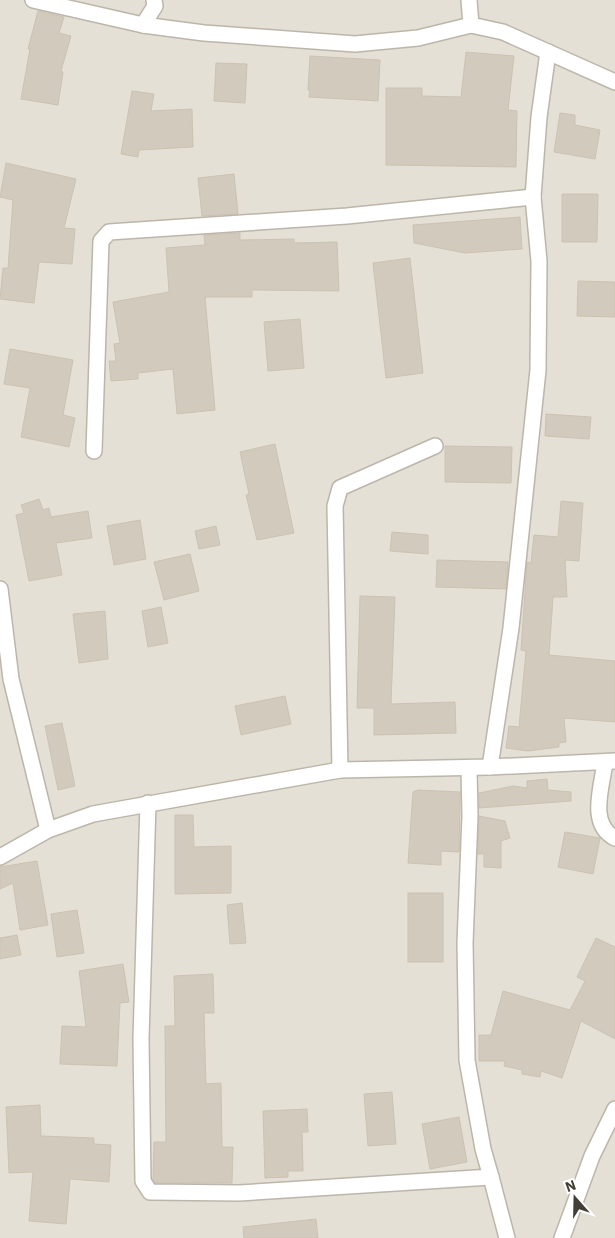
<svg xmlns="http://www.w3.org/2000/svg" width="615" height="1238" viewBox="0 0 615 1238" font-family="'IBM Plex Sans',sans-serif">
<rect width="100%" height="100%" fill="#f2efe7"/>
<rect fill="#e5e0d5" x="0" y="0" width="615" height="1238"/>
<g fill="#d2cabd" stroke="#ccc2b1">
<polygon points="38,11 64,17 59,33 71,36 61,71 63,72 58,105 21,99 30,49 28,49"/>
<polygon points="466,52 514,56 508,110 517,111 516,167 386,165 386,88 422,88 422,96 461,97"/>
<polygon points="310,56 380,60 378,101 309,97 310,90 308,90"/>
<polygon points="216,63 247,64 245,103 214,101"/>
<polygon points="132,91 154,94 151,111 192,109 193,147 139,150 138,157 121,154"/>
<polygon points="560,113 575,115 575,125 600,130 595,159 554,152"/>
<polygon points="6,163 76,179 64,228 75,229 72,264 39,262 34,303 0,299 3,268 8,268 13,200 0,197"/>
<polygon points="234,174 238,214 202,216 198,178"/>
<polygon points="562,194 598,194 597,242 562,242"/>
<polygon points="520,217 522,249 465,253 414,243 413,225"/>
<polygon points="240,233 240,240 294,239 294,243 337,242 339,291 252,290 252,297 205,297 215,410 177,414 173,369 138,373 138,379 111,381 109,361 116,361 114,344 120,343 113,302 169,292 166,248 205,245 204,235"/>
<polygon points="410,258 423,373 386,378 373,263"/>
<polygon points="578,281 615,282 615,317 577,316"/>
<polygon points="300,319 304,368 268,371 264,322"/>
<polygon points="10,349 73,360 63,415 75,418 69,447 21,437 30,388 4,384"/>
<polygon points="546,414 591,417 589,439 545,436"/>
<polygon points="275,444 294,533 257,540 246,495 249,494 240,452"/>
<polygon points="445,446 512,447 511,483 445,482"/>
<polygon points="39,499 43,510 49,508 51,517 88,511 92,538 56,543 62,575 29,581 16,515 24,513 21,505"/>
<polygon points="561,501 583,503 579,561 565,560 567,597 553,597 549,655 615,661 615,722 564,718 566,742 559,743 559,747 528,751 506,748 509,726 519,727 526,651 521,650 527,562 531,563 534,535 558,537"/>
<polygon points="140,520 146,559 114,565 107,526"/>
<polygon points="216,526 220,545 199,549 195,531"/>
<polygon points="392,532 428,535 428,554 390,551"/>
<polygon points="190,554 199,591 164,600 154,562"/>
<polygon points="437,560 508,562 506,589 436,587"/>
<polygon points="360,596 395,597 391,704 455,702 456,733 374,735 374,708 357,708"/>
<polygon points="161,607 168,643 148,647 142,611"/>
<polygon points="105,611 108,659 79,663 73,614"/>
<polygon points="285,696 291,724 241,735 235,706"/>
<polygon points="62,723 75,786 58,790 45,726"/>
<polygon points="547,779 548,790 571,792 571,801 479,808 479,793 513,786 527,788 527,781"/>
<polygon points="418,790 460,792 459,852 441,851 441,865 408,863 413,792"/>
<polygon points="175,815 193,815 194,847 231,846 231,893 175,894"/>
<polygon points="479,816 505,821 510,838 501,841 501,868 484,867 484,854 478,854"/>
<polygon points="565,832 600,838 593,874 558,867"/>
<polygon points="37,861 48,925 20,930 13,883 0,889 0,867"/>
<rect x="408" y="893" width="35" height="69"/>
<polygon points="242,903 246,943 230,944 227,905"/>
<polygon points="77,910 84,953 57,957 51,914"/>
<polygon points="17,935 21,955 0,959 0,938"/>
<polygon points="596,938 615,947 615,1039 581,1021 562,1078 541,1071 540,1077 522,1074 522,1070 504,1066 505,1061 479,1061 479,1035 491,1035 503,991 570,1010 585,981 577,977"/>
<polygon points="123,964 129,1002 120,1003 117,1066 60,1064 62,1026 86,1027 79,971"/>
<polygon points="213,974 214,1013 204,1013 206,1084 221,1083 222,1147 233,1147 232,1183 155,1183 153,1179 154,1142 166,1142 165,1026 175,1026 174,976"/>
<polygon points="392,1092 396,1144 368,1146 364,1094"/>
<polygon points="40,1105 41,1136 94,1138 94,1144 111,1145 109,1182 70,1179 66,1224 29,1221 33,1172 9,1173 6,1107"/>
<polygon points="307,1109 308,1132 302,1132 303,1171 288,1171 288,1177 265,1178 263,1111"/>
<polygon points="459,1117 467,1162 430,1169 422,1124"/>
<polygon points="316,1219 318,1238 244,1238 243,1227"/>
</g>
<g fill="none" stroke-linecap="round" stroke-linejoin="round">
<defs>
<g id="street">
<polyline points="33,0 143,25 204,33 355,44 418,38 471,25 503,32 615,82"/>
<polyline points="469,0 471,25"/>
<polyline points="143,25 155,6 154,0"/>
<polyline points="94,451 101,241 109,232 347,216 533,197"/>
<polyline points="0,589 11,679 48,830"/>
<path d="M605,762C602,787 588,824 615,838"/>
<polyline points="490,767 511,628 538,370 539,261 533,197 539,117 548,52"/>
<polyline points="340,770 335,506 340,488 435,446"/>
<polyline points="148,803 141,1039 143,1181 150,1192 239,1193 491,1177 483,1149 467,1060 465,943 470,816 469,768"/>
<polyline points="0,857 48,830 93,814 340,770 490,767 615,761"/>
<polyline points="491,1177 507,1238"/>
<polyline points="562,1238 592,1156 615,1109"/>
</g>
</defs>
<use href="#street" stroke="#bcb6aa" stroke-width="18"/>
<use href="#street" stroke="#fff" stroke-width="15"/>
</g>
<g transform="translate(575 1198) rotate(340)" stroke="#ffffff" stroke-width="4" paint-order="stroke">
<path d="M0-4L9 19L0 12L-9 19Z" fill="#443f36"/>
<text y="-8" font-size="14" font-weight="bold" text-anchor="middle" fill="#443f36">N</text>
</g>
</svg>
